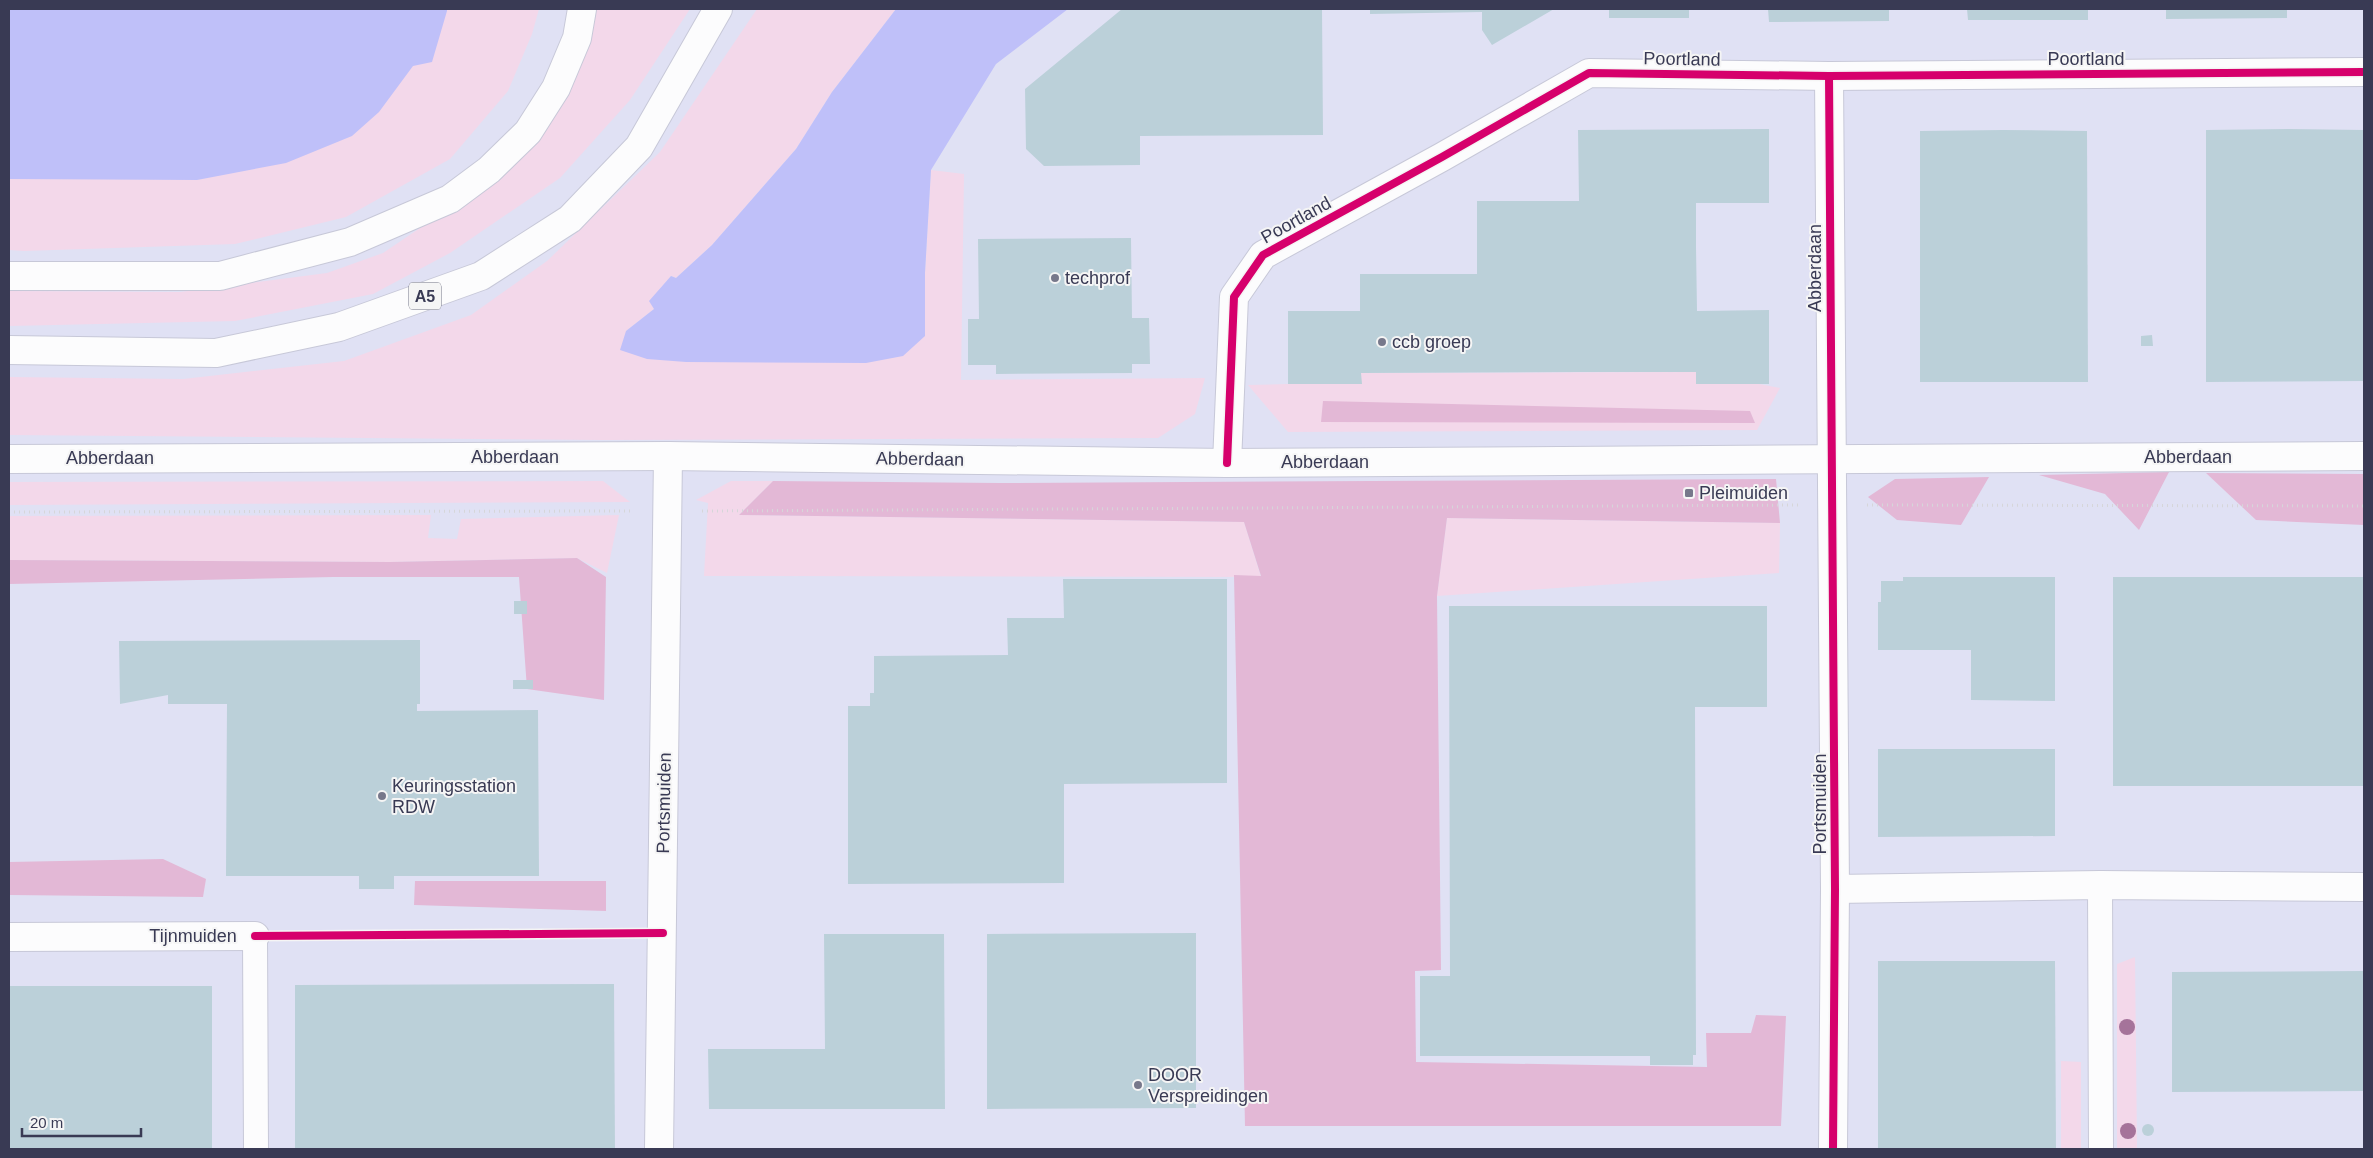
<svg xmlns="http://www.w3.org/2000/svg" width="2373" height="1158" viewBox="0 0 2373 1158" font-family="Helvetica,sans-serif">
<rect width="100%" height="100%" fill="#eaeaf0"/>
<rect fill="#e0e1f4" x="9" y="9" width="2355" height="1140"/>
<g fill="#f3d8ea">
<polygon points="9,9 539,9 532,34 508,91 450,159 346,217 235,244 24,251 9,250"/>
<polygon points="594,9 690,9 630,100 560,178 450,253 373,294 235,321 9,326 9,291 180,292 327,273 383,253 512,166 571,80"/>
<polygon points="757,9 896,9 832,92 796,149 712,245 676,278 671,276 650,301 654,309 626,331 925,336 925,273 931,170 964,174 961,380 1205,378 1195,414 1158,438 602,440 9,435 9,377 183,379 344,361 471,315 547,261 660,152"/>
<polygon points="1696,372 1780,388 1757,430 1288,432 1248,385 1288,384 1361,373"/>
<polygon points="603,481 630,502 9,505 9,482"/>
<polygon points="731,481 773,481 739,515 1244,522 1261,577 704,576 708,503 696,500"/>
<polygon points="431,515 428,538 457,539 461,519 619,515 607,573 577,558 390,562 9,560 9,516"/>
<polygon points="1447,518 1780,523 1779,573 1437,596"/>
<polygon points="2135,957 2137,1149 2117,1149 2117,964"/>
<polygon points="2061,1061 2081,1062 2081,1149 2061,1149"/>
</g>
<g fill="#e3b8d6">
<polygon points="1323,401 1750,411 1755,423 1321,422"/>
<polygon points="2169,472 2139,530 2105,494 2039,475"/>
<polygon points="2206,473 2364,474 2364,525 2256,520"/>
<polygon points="1989,477 1961,525 1897,520 1868,497 1895,479"/>
<polygon points="1776,479 1780,523 1447,518 1437,596 1441,970 1415,971 1416,1062 1707,1067 1706,1033 1751,1033 1756,1015 1786,1016 1781,1126 1245,1126 1234,575 1261,576 1244,522 739,515 773,481 999,483"/>
<polygon points="577,558 606,577 604,700 527,689 519,577 333,577 9,584 9,560 390,562"/>
<polygon points="163,859 206,879 203,897 9,895 9,862"/>
<polygon points="415,881 606,881 606,911 414,905"/>
</g>
<g fill="#bfc0f9">
<polygon points="9,9 447,9 447,11 432,62 413,66 379,112 352,136 286,163 197,180 9,179"/>
<polygon points="896,9 1068,9 996,64 931,170 925,273 925,336 903,356 866,363 686,362 647,359 620,350 626,331 654,309 649,301 671,276 676,278 712,245 796,149 832,92"/>
</g>
<g fill="#bbd0d9">
<polygon points="1122,9 1322,9 1323,135 1140,136 1140,165 1044,166 1026,149 1025,89"/>
<polygon points="1370,9 1554,9 1492,45 1482,30 1482,12 1370,14"/>
<rect x="1609" y="9" width="80" height="9"/>
<polygon points="1768,9 1889,9 1889,21 1769,22"/>
<polygon points="1967,9 2088,9 2088,20 1968,20"/>
<polygon points="2166,9 2287,9 2287,18 2166,19"/>
<polygon points="1769,129 1769,203 1696,203 1696,247 1697,311 1769,310 1769,384 1696,384 1696,372 1579,372 1361,373 1362,384 1288,384 1288,311 1360,311 1360,274 1477,274 1477,201 1579,201 1578,130"/>
<polygon points="2289,129 2364,130 2364,381 2206,382 2206,130"/>
<polygon points="2003,130 2087,131 2088,382 1920,382 1920,131"/>
<polygon points="1131,238 1132,318 1149,318 1150,364 1132,364 1132,373 996,374 996,365 968,365 968,319 979,319 978,239"/>
<polygon points="2152,335 2153,346 2141,346 2141,336"/>
<polygon points="1903,577 2055,577 2055,701 1971,700 1971,650 1878,650 1878,602 1881,602 1881,581 1903,581"/>
<rect x="2113" y="577" width="251" height="209"/>
<polygon points="1063,579 1227,579 1227,783 1064,784 1064,883 848,884 848,706 870,706 870,693 874,693 874,656 1008,655 1007,618 1064,618"/>
<rect x="514" y="601" width="13" height="13"/>
<polygon points="1449,606 1767,606 1767,707 1695,707 1696,1055 1693,1055 1693,1065 1650,1065 1650,1056 1420,1056 1420,976 1450,976"/>
<polygon points="420,640 420,704 417,704 417,711 538,710 539,876 394,876 394,889 359,889 359,876 226,876 227,704 168,704 168,695 120,704 119,641"/>
<rect x="513" y="680" width="20" height="9"/>
<polygon points="1878,749 2055,749 2055,836 1878,837"/>
<polygon points="1196,933 1196,1108 987,1109 987,934"/>
<polygon points="824,934 944,934 945,1109 709,1109 708,1049 825,1049"/>
<polygon points="1878,961 2055,961 2056,1149 1878,1149"/>
<polygon points="2364,971 2364,1091 2172,1092 2172,972"/>
<polygon points="614,984 615,1149 295,1149 295,985"/>
<rect x="9" y="986" width="203" height="163"/>
<circle cx="2148" cy="1130" r="6"/>
</g>
<g fill="none" stroke-linecap="round" stroke-linejoin="round">
<defs>
<g id="service">
<polyline points="2100,885 2101,1149"/>
<polyline points="255,936 256,1149"/>
</g>
<g id="minor">
<polyline points="1829,76 1835,889 1833,1149"/>
<polyline points="1227,463 1234,297 1263,255 1442,157 1589,73 1829,76 2364,72"/>
<polyline points="1835,889 2100,885 2364,887"/>
<polyline points="9,937 255,936"/>
<polyline points="659,1149 668,456"/>
</g>
<polyline id="secondary" points="9,459 668,456 1227,463 2364,456"/>
<g id="motorway">
<polyline points="9,276 220,276 350,242 450,199 489,170 528,132 556,88 577,38 582,9"/>
<polyline points="9,350 216,353 339,327 481,276 570,219 639,147 718,9"/>
</g>
</defs>
<use href="#service" stroke="#c7c8d8" stroke-width="26"/>
<use href="#minor" stroke="#c7c8d8" stroke-width="30"/>
<use href="#secondary" stroke="#c7c8d8" stroke-width="30"/>
<use href="#motorway" stroke="#c7c8d8" stroke-width="30"/>
<g stroke="#d6d6d9" stroke-width="3" stroke-dasharray="1 4" stroke-linecap="butt">
<polyline points="1867,505 2364,506"/>
<polyline points="702,511 1798,505"/>
<polyline points="9,512 633,511"/>
</g>
<use href="#service" stroke="#fcfcfd" stroke-width="24"/>
<use href="#minor" stroke="#fcfcfd" stroke-width="28"/>
<use href="#secondary" stroke="#fcfcfd" stroke-width="28"/>
<use href="#motorway" stroke="#fcfcfd" stroke-width="28"/>
<defs>
<g id="cycleway">
<polyline points="1829,76 1835,889 1833,1149"/>
<polyline points="1227,463 1234,297 1263,255 1442,157 1589,73 1829,76 2364,72"/>
<polyline points="255,936 663,933"/>
</g>
</defs>
<use href="#cycleway" stroke="#f5f5f5" stroke-width="11"/>
<use href="#cycleway" stroke="#d6006c" stroke-width="8"/>
</g>
<g fill="#a5739a">
<circle cx="2127" cy="1027" r="8"/>
<circle cx="2128" cy="1131" r="8"/>
</g>
<g fill="#77788b" stroke="#f5f5f5" stroke-width="2">
<circle cx="1055" cy="278" r="5"/>
<circle cx="1382" cy="342" r="5"/>
<rect x="1684" y="488" width="10" height="10" rx="2.5"/>
<circle cx="382" cy="796" r="5"/>
<circle cx="1138" cy="1085" r="5"/>
</g>
<g text-anchor="middle" dominant-baseline="central" stroke-width="4" stroke-linejoin="round" paint-order="stroke">
<rect fill="#f5f5f5" stroke="#717284" stroke-width="1" x="409" y="282.5" width="32" height="27" rx="4"/>
<g font-size="16" font-weight="bold" fill="#393a54">
<text x="425" y="296">A5</text>
</g>
<g font-size="18" fill="#393a54" stroke="#f5f5f5">
<text transform="translate(1682 59) rotate(1)">Poortland</text>
<text x="2086" y="59">Poortland</text>
<text transform="translate(1296 220) rotate(-29)">Poortland</text>
<text transform="translate(1815 268) rotate(-90)">Abberdaan</text>
<text x="515" y="457">Abberdaan</text>
<text x="2188" y="457">Abberdaan</text>
<text x="110" y="458">Abberdaan</text>
<text transform="translate(920 459) rotate(1)">Abberdaan</text>
<text x="1325" y="462">Abberdaan</text>
<text transform="translate(664 803) rotate(-89)">Portsmuiden</text>
<text transform="translate(1820 804) rotate(-90)">Portsmuiden</text>
<text x="193" y="936">Tijnmuiden</text>
</g>
<g font-size="18" fill="#393a54" stroke="#f5f5f5" text-anchor="start">
<text x="1065" y="278">techprof</text>
<text x="1392" y="342">ccb groep</text>
<text x="1699" y="493">Pleimuiden</text>
<text x="392" y="786">Keuringsstation<tspan x="392" dy="21">RDW</tspan></text>
<text x="1148" y="1075">DOOR<tspan x="1148" dy="21">Verspreidingen</tspan></text>
</g>
</g>
<rect width="2373" height="1158" fill="none" stroke="#393a54" stroke-width="20"/>
<path d="M22 1128v8h119v-8" fill="none" stroke="#393a54" stroke-width="2.5"/>
<text x="30" y="1128" font-size="15" fill="#393a54" stroke="#f5f5f5" stroke-width="4" paint-order="stroke">20 m</text>
</svg>
